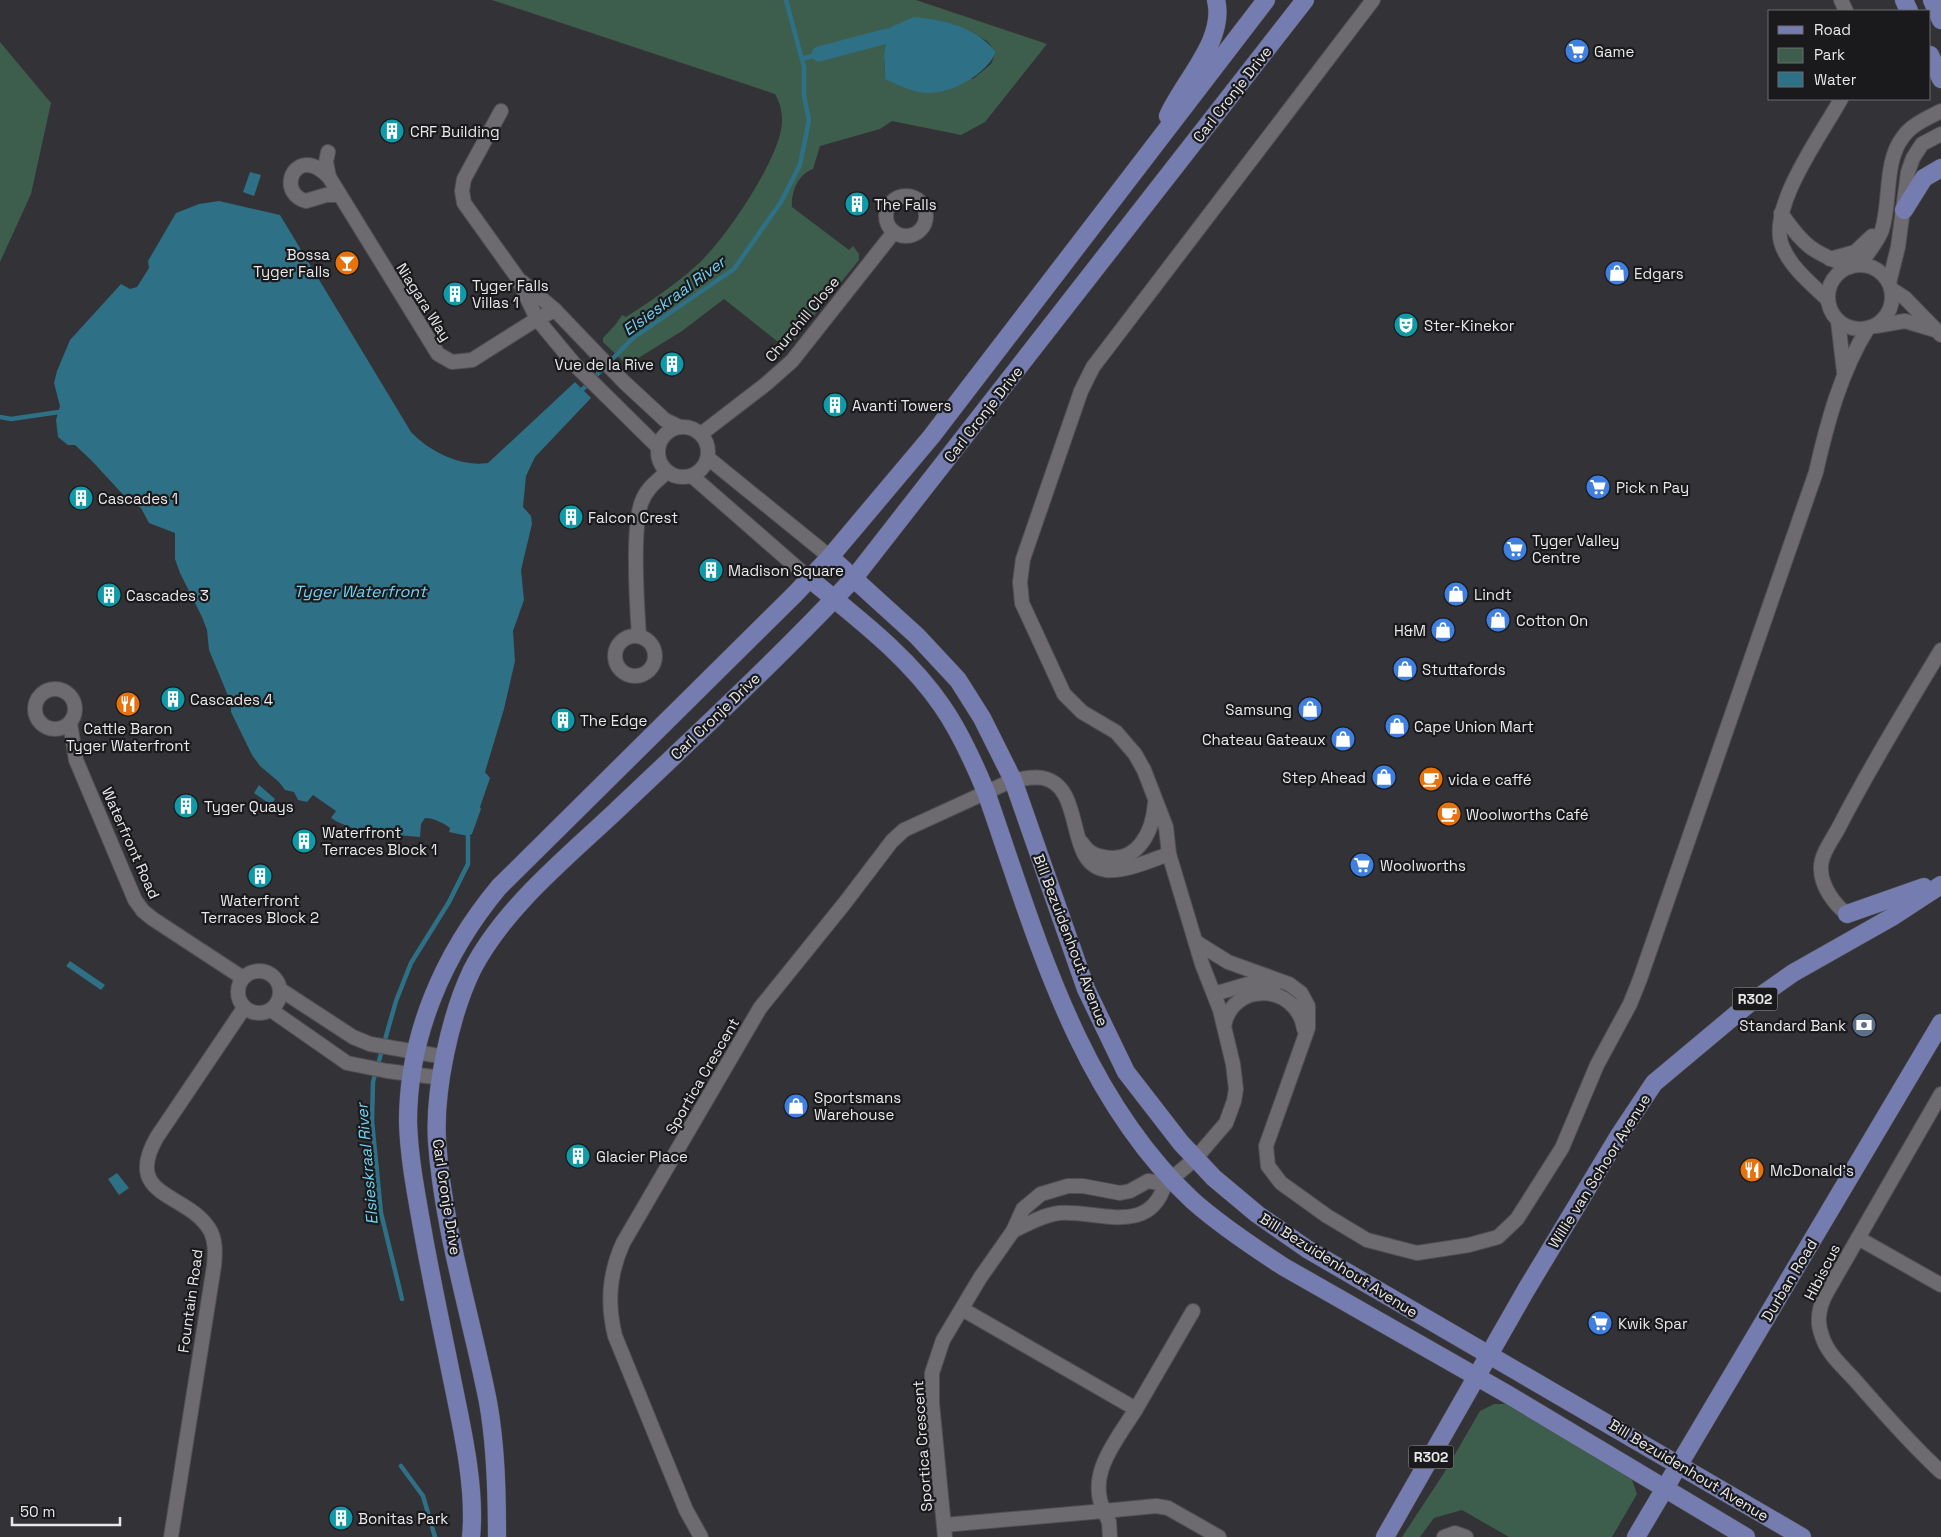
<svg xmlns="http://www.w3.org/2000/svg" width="1941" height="1537" viewBox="0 0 1941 1537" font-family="'Space Grotesk',sans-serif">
<rect width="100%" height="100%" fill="#333236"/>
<g fill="#3e5e4d" fill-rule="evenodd">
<path d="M492,0H916L1047,44L985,122L961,135L892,121L880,129L820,146L813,169C798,174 791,192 792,207L849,250L853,246L859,254V260L787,349L724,299L682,331L627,365L603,342V338L616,324L622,315L626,317C651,301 675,285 697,265C724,241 772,169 780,134C784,120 782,106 775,94ZM889,28H963L987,41L996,52L991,64L973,79H885L884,53Z"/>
<polygon points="0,42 51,103 31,194 0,262"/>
<polygon points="1494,1404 1506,1404 1631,1477 1637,1494 1612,1537 1509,1537 1462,1510 1434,1518 1420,1537 1402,1537 1444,1473 1480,1411"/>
</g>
<g fill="#2e7086">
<path d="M914,17C944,20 976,27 996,52C987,73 954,93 929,93C914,93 898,85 885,79L884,53L889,28Z"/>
<polygon points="250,172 261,175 254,196 243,192"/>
<path d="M219,201L280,215L411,432C430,452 461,467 488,463L575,382L591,398L535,457L526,476L523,507L531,516L532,524L521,570L524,600L513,631L515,661L504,709L485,772L490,778L480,807L481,809L472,834L468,836L449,832L450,828C444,823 433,818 425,818L421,824L420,837C390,834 357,835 331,818L336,811L313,795L307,802L298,800L294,792L285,790L279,782L260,766L252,755L231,712V703L209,650L207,630L202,617L180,573L175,559V533L149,523L141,508L128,500L92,461L75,445H68L58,437L56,420L60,406L54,383L57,371L70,340L121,284L130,289L137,287L149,268L148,261L176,213L199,204Z"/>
<polygon points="259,785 275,799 271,805 254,793"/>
<polygon points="70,961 105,985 101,990 66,966"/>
<polygon points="117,1173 129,1188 119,1195 108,1179"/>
</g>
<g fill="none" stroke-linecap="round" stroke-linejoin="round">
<g stroke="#2e7086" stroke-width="4.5">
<polyline points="802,59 819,54"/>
<polyline points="579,393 633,338 734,269 781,202 800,165 809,120 804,96 804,67 786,0"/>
<polyline points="0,417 11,419 59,412"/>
<polyline points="402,1299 381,1213 372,1121 373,1082 396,1001 411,963 449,902 468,864 468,836"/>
<polyline points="401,1466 423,1496 435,1537"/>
</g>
<polyline stroke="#2e7086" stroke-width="15" points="819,54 887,36"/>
<defs>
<g id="minor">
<polyline points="1841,0 1846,11"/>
<polyline points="501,111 464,179 462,191 464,203 517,277 537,319 576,366 658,447"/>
<polyline points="328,152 326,162 329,177 438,354 452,362 472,360 537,319 555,310 624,382 665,420 680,427"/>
<path d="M329,177C325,173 319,168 313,166C290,159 280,194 306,201L326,195H340"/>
<circle cx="906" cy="216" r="20"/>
<path d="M1781,213C1804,247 1813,252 1850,267"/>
<polyline points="1830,259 1855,252 1872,236"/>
<path d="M1859,265C1867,254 1877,243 1882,230C1891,201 1884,161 1903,137C1912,124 1928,118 1941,111"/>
<circle cx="1860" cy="297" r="32"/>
<polyline points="521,281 555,310"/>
<polyline points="1889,283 1898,247 1908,172 1913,158 1922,144 1941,134"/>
<polyline points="1891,289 1905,298 1941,335"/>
<path d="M1828,300C1813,285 1792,269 1783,248C1765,210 1822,134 1841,99"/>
<polyline points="1838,321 1844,372"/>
<polyline points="1876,326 1905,321 1935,330"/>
<circle cx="683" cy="452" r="25"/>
<polyline points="701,434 766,384 792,361 894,232"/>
<polyline points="708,458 830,557"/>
<polyline points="692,476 810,579"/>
<circle cx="635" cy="656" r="20"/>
<path d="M639,636C637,607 632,525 642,501C647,488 657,481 667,472"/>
<circle cx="55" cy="709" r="20"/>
<polyline points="70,723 76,760 135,900 143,911 153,919 243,978"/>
<path d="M1082,843C1087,851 1095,856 1104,857C1138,864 1153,831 1155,803"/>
<path d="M1847,914C1834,904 1821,886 1821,869C1820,855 1833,839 1839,827C1870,767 1906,708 1941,650"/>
<path d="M1196,942L1228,962L1289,984L1301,993L1308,1006V1028L1266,1146L1268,1166L1281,1183L1327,1216L1367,1240L1417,1253L1469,1245L1498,1237L1517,1219L1562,1148L1597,1065L1630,1004L1640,979L1816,472C1827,423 1841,371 1868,328"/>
<circle cx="259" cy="992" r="21"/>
<polyline points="281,990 353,1037 370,1044 445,1057"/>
<polyline points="1214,994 1255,982 1274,985"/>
<polyline points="271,1010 347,1063 387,1071 442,1078"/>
<path d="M1224,1026C1232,981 1297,983 1304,1029"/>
<path d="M1941,1094L1827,1292C1819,1306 1816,1321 1822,1336C1827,1353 1842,1366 1854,1379C1882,1411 1910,1443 1941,1472"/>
<path d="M1013,1231C1027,1224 1043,1215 1059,1213C1098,1210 1149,1237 1165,1184"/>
<polyline points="1858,1238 1941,1285"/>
<path d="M962,1309L1136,1409C1117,1440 1086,1474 1104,1511L1156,1506L1168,1508L1219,1537"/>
<polyline points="1136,1409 1193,1311"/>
<polyline points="944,1525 1104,1511 1109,1522 1110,1537"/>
<path d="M171,1537L214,1266C215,1254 216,1243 211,1232C190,1192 121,1199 157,1137L244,1008"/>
<path d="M701,1537L686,1510L615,1336C607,1303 609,1274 623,1243L760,1008L844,904L892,841L904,830L1013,780C1023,779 1033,776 1043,778C1086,787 1064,864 1106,870C1126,872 1151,860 1169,854"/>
<polyline points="945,1537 932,1403 932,1373 943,1340 980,1278 1013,1231 1023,1209 1041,1194 1068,1186 1083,1186 1120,1193 1130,1191 1148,1181 1165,1184 1195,1159 1226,1123 1234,1101 1236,1089 1233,1064 1220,1010 1202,964 1169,854 1166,827 1144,770 1135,754 1116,732 1082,712 1064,694 1022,603 1020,582 1023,559 1081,391 1093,367 1373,0"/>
<polyline points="1444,1537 1455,1533 1466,1537"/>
</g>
<g id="major">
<polyline points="1904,0 1909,11"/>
<polyline points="1932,0 1941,20"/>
<polyline points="1930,55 1941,79"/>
<path d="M1168,116C1184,80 1226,40 1216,0"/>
<polyline points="1904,210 1924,178 1941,168"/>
<polyline points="830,557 917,636 958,680 982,718 1013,780 1086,989 1126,1072 1181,1143 1214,1178 1257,1214 1307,1249 1802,1537"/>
<path d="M810,579C857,618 908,656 942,706C960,732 974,763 986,792C1036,935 1077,1092 1192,1200C1220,1225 1253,1247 1284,1267L1507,1394L1746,1537"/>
<polyline points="1847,914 1924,887"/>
<path d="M471,1537C476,1488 462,1428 452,1379C442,1329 431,1278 422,1227C416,1193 409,1157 408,1122C408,1035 444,953 499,887L795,594L830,557L931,437L1266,0"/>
<path d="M497,1537C497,1492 496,1446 488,1402C471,1315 443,1229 437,1141C434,1090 450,1016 472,970C503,909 566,858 616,811C696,735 778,659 854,578L1305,0"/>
<polyline points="1385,1537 1526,1290 1620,1134 1654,1083 1746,1006 1793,973 1892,917 1941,885"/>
<polyline points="1636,1537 1941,1023"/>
</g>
</defs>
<use href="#minor" stroke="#504f52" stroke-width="16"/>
<use href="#major" stroke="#504f52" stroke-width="19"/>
<use href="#minor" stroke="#6d6b70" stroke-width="14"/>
<use href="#major" stroke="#757db0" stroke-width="18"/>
</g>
<defs>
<symbol id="supermarket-disc" viewBox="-11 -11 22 22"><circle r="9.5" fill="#3f7fe0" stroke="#1a1a1c"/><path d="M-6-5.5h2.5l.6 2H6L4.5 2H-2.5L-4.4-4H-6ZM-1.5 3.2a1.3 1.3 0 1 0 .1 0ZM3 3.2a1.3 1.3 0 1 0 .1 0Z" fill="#fff"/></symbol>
<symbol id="building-disc" viewBox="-11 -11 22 22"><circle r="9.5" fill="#0f9aa8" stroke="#1a1a1c"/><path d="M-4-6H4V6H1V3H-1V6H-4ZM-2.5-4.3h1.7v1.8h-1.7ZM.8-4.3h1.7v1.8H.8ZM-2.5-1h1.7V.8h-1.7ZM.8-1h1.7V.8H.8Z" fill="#fff"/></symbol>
<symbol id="bar-disc" viewBox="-11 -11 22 22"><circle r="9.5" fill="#e8710a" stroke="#1a1a1c"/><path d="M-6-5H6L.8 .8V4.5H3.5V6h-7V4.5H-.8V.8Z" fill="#fff"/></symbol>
<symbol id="shop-disc" viewBox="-11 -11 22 22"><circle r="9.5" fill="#3f7fe0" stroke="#1a1a1c"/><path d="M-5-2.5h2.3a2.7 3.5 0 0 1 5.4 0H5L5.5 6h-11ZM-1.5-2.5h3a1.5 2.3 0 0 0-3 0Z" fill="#fff"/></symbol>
<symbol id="theatre-disc" viewBox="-11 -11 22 22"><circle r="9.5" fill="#0f9aa8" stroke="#1a1a1c"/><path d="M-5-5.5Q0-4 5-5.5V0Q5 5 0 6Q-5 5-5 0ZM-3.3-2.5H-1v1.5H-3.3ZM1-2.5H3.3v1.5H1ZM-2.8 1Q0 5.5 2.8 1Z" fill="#fff"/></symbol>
<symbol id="restaurant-disc" viewBox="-11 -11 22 22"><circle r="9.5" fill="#e8710a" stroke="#1a1a1c"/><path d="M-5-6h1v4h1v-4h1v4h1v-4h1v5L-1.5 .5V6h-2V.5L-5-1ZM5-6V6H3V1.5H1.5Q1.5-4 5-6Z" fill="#fff"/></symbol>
<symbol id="cafe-disc" viewBox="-11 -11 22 22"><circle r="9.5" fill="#e8710a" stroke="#1a1a1c"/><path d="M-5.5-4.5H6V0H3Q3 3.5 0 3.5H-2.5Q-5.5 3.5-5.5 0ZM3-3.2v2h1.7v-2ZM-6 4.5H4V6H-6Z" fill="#fff"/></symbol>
<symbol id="bank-disc" viewBox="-11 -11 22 22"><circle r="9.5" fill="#5c6f8a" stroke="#1a1a1c"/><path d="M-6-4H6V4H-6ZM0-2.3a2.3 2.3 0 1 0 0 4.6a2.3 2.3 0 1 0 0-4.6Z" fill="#fff"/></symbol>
</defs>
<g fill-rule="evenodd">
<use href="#supermarket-disc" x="1563" y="37" width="28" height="28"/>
<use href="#building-disc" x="378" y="117" width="28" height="28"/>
<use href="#building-disc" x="843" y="190" width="28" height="28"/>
<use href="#bar-disc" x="333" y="249" width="28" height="28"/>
<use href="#shop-disc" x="1603" y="259" width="28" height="28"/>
<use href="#building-disc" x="441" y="280" width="28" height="28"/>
<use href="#theatre-disc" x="1392" y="311" width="28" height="28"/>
<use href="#building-disc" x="658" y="350" width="28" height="28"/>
<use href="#building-disc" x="821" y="391" width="28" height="28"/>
<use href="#supermarket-disc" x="1584" y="473" width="28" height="28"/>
<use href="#building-disc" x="67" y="484" width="28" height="28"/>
<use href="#building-disc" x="557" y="503" width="28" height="28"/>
<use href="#supermarket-disc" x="1501" y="535" width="28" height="28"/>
<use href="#building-disc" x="697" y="556" width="28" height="28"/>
<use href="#shop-disc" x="1442" y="580" width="28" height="28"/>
<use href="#building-disc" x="95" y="581" width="28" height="28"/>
<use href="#shop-disc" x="1484" y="606" width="28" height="28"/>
<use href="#shop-disc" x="1429" y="616" width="28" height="28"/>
<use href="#shop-disc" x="1391" y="655" width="28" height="28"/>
<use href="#building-disc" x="159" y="685" width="28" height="28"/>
<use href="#restaurant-disc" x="114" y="690" width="28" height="28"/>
<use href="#shop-disc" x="1296" y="695" width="28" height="28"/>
<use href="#building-disc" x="549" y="706" width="28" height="28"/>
<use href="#shop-disc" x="1383" y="712" width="28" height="28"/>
<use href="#shop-disc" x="1329" y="725" width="28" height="28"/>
<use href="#shop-disc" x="1370" y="763" width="28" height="28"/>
<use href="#cafe-disc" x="1417" y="765" width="28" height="28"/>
<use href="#building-disc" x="172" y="792" width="28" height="28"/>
<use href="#cafe-disc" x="1435" y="800" width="28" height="28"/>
<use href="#building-disc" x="290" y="827" width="28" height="28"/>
<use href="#supermarket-disc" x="1348" y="851" width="28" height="28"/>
<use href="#building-disc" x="246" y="862" width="28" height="28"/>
<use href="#bank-disc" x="1850" y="1011" width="28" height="28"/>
<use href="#shop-disc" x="782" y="1092" width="28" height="28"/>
<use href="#building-disc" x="564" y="1142" width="28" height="28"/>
<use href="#restaurant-disc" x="1738" y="1156" width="28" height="28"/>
<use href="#supermarket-disc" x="1586" y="1309" width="28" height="28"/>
<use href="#building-disc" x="327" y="1504" width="28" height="28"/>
</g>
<g text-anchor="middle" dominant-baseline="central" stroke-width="4.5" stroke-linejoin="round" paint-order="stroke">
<g fill="#1a1a1c" stroke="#aaaaac" stroke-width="1">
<rect x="1732.5" y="987.5" width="45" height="23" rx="4"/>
<rect x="1408.5" y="1445.5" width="45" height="23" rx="4"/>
</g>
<g font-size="14" font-weight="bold" fill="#e8e7ea">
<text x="1755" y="999">R302</text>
<text x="1431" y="1457">R302</text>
</g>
<g font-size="15" fill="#e8e7ea" stroke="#1a1a1c" text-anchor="start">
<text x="1594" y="51">Game</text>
<text x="410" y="131">CRF Building</text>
<text x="874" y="204">The Falls</text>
<text x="330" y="254" text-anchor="end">Bossa<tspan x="330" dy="17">Tyger Falls</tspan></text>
<text x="1634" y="273">Edgars</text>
<text x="472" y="285">Tyger Falls<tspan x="472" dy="17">Villas 1</tspan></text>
<text x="1424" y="325">Ster-Kinekor</text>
<text x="654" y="364" text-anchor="end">Vue de la Rive</text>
<text x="852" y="405">Avanti Towers</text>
<text x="1616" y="487">Pick n Pay</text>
<text x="98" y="498">Cascades 1</text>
<text x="588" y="517">Falcon Crest</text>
<text x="1532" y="540">Tyger Valley<tspan x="1532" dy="17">Centre</tspan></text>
<text x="728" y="570">Madison Square</text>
<text x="1474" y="594">Lindt</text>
<text x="126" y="595">Cascades 3</text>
<text x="1516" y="620">Cotton On</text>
<text x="1426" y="630" text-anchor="end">H&amp;M</text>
<text x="1422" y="669">Stuttafords</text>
<text x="190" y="699">Cascades 4</text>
<text x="1292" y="709" text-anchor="end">Samsung</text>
<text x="580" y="720">The Edge</text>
<text x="1414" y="726">Cape Union Mart</text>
<text x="128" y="728" text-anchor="middle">Cattle Baron<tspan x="128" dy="17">Tyger Waterfront</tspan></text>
<text x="1326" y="739" text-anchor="end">Chateau Gateaux</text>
<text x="1366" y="777" text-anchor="end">Step Ahead</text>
<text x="1448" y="779">vida e caffé</text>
<text x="204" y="806">Tyger Quays</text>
<text x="1466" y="814">Woolworths Café</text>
<text x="322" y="832">Waterfront<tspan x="322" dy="17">Terraces Block 1</tspan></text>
<text x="1380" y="865">Woolworths</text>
<text x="260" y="900" text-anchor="middle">Waterfront<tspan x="260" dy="17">Terraces Block 2</tspan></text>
<text x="1846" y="1025" text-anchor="end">Standard Bank</text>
<text x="814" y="1097">Sportsmans<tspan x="814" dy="17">Warehouse</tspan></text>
<text x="596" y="1156">Glacier Place</text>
<text x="1770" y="1170">McDonald's</text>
<text x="1618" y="1323">Kwik Spar</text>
<text x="358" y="1518">Bonitas Park</text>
</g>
<g font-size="15" fill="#e8e7ea" stroke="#1a1a1c">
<text transform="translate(1232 94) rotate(-52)">Carl Cronje Drive</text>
<text transform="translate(424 302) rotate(58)">Niagara Way</text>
<text transform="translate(802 319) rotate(-50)">Churchill Close</text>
<text transform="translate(983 414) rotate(-52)">Carl Cronje Drive</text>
<text transform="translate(715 716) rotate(-44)">Carl Cronje Drive</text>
<text transform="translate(131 843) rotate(66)">Waterfront Road</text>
<text transform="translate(1071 940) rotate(69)">Bill Bezuidenhout Avenue</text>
<text transform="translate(702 1076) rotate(-60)">Sportica Crescent</text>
<text transform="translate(1599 1171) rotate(-58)">Willie van Schoor Avenue</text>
<text transform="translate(447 1197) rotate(81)">Carl Cronje Drive</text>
<text transform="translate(1339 1265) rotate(32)">Bill Bezuidenhout Avenue</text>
<text transform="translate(1822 1272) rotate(-63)">Hibiscus</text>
<text transform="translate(1789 1280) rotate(-59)">Durban Road</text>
<text transform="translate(190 1301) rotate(-82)">Fountain Road</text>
<text transform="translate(922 1446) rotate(-94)">Sportica Crescent</text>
<text transform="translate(1689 1470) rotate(31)">Bill Bezuidenhout Avenue</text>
</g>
<g font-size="16" font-style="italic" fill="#70d3f5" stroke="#1a1a1c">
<text transform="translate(674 296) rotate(-36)">Elsieskraal River</text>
<text x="360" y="591">Tyger Waterfront</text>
<text transform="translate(367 1164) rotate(-95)">Elsieskraal River</text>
</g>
</g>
<rect x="1768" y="10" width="162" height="90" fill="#1a1a1c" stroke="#6c6c6e"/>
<rect x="1778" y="26" width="25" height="8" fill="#757db0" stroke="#6c6c6e"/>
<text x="1814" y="35" font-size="15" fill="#e8e7ea">Road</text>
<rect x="1778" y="48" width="25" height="15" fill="#3e5e4d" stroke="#6c6c6e"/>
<text x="1814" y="60" font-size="15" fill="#e8e7ea">Park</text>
<rect x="1778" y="72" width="25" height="15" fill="#2e7086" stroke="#6c6c6e"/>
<text x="1814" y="85" font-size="15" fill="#e8e7ea">Water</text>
<path d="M12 1517v8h108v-8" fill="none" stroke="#e8e7ea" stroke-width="2.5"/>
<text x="20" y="1517" font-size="15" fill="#e8e7ea" stroke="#1a1a1c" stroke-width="4" paint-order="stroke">50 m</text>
</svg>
